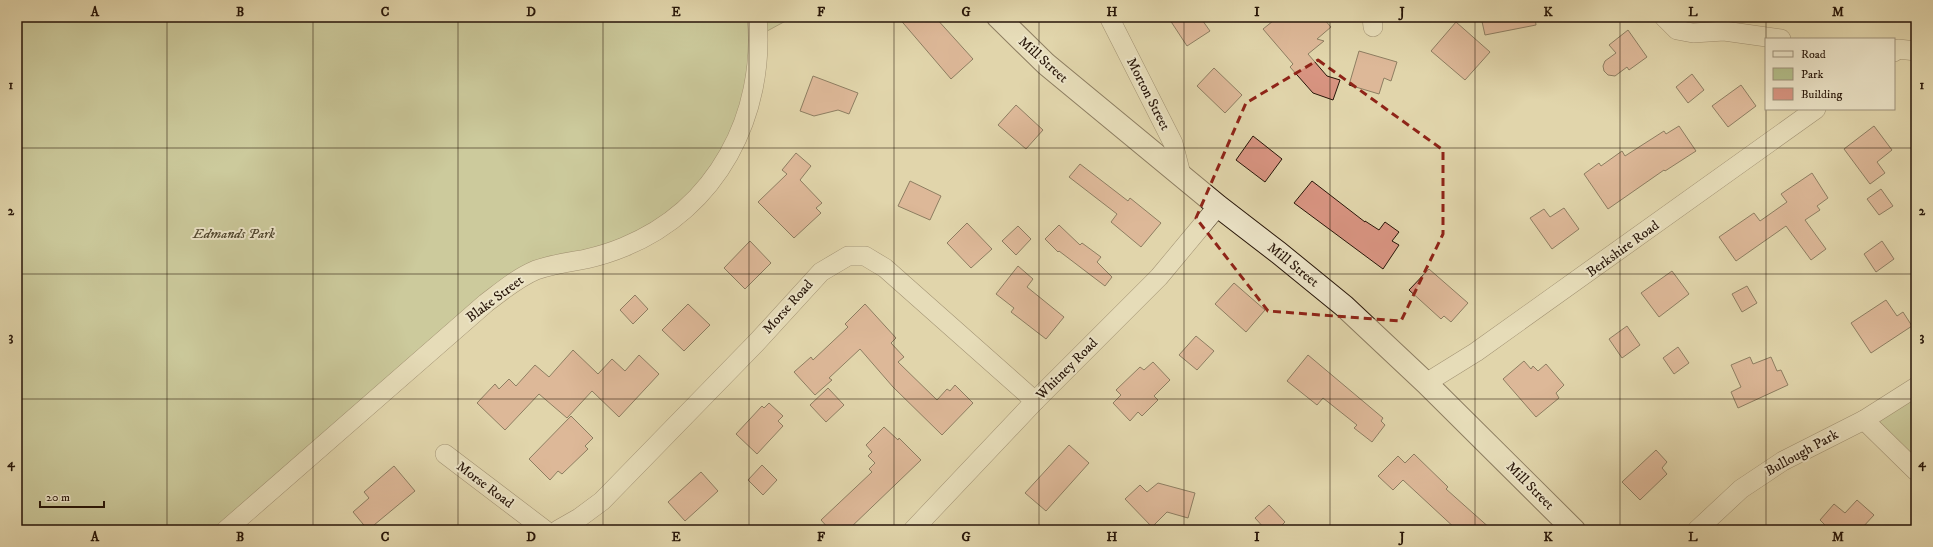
<svg xmlns="http://www.w3.org/2000/svg" width="1933" height="547" viewBox="0 0 1933 547" font-family="'IM FELL DW Pica',serif">
<rect width="100%" height="100%" fill="#e1d5ab"/>
<filter id="stains"><feTurbulence type="fractalNoise" baseFrequency=".005" numOctaves="4"/><feColorMatrix values="0 0 0 0 .2 0 0 0 0 .09 0 0 0 0 .02 0 0 0 .5 -.17"/></filter>
<radialGradient id="worn" r=".72"><stop offset=".6" stop-color="#630" stop-opacity="0"/><stop offset="1" stop-color="#630" stop-opacity=".3"/></radialGradient>
<g fill="#b2bd89" stroke="#6c6948">
<polygon points="17,17 793,17 758,36 741,132 672,219 536,271 226,530 17,530"/>
<polygon points="1916,387 1916,471 1864,420"/>
</g>
<g fill="#d89481" stroke="#271508">
<polygon points="898,17 935,17 973,59 951,79"/>
<polygon points="1168,17 1200,17 1210,31 1187,46"/>
<polygon points="1278,17 1322,17 1331,27 1317,39 1324,41 1308,54 1327,76 1340,80 1333,100 1313,93 1290,67 1293,64 1263,29"/>
<polygon points="1481,17 1535,17 1536,25 1485,35"/>
<polygon points="1456,22 1490,52 1465,80 1431,51"/>
<polygon points="1628,30 1647,57 1629,70 1627,67 1615,76 1608,75 1604,71 1603,66 1605,61 1616,53 1609,45"/>
<polygon points="1359,51 1397,62 1391,81 1384,78 1379,94 1349,85"/>
<polygon points="1214,68 1242,95 1225,113 1197,86"/>
<polygon points="1692,74 1704,90 1688,103 1676,87"/>
<polygon points="813,76 858,93 849,114 838,110 814,116 800,111"/>
<polygon points="1741,85 1756,106 1728,127 1712,106"/>
<polygon points="1016,105 1043,130 1026,149 998,125"/>
<polygon points="1679,126 1696,151 1665,171 1664,170 1608,209 1584,174 1599,163 1601,166 1622,151 1625,156 1664,131 1666,134"/>
<polygon points="1874,126 1892,150 1877,162 1885,173 1870,184 1844,149"/>
<polygon points="1253,136 1282,159 1265,182 1236,160"/>
<polygon points="796,153 811,166 800,180 822,203 816,208 821,213 794,238 758,202 787,174 782,170"/>
<polygon points="1080,164 1128,201 1130,198 1161,223 1141,247 1111,222 1117,214 1069,177"/>
<polygon points="1812,173 1828,198 1817,206 1820,210 1805,220 1826,249 1811,260 1786,226 1736,261 1719,237 1754,213 1760,221 1787,202 1781,194"/>
<polygon points="910,181 941,196 930,220 898,206"/>
<polygon points="1312,181 1365,222 1365,221 1379,230 1385,222 1399,232 1392,241 1399,245 1383,269 1294,203"/>
<polygon points="1881,189 1893,206 1879,215 1867,199"/>
<polygon points="1564,208 1579,229 1552,249 1530,218 1544,209 1550,217"/>
<polygon points="967,223 992,249 971,268 947,243"/>
<polygon points="1059,225 1080,245 1082,243 1101,257 1097,262 1112,277 1105,286 1059,251 1058,252 1045,239"/>
<polygon points="1018,226 1031,239 1016,255 1002,241"/>
<polygon points="750,241 771,263 745,289 724,268"/>
<polygon points="1882,241 1894,259 1876,272 1864,254"/>
<polygon points="1018,266 1033,279 1027,287 1064,317 1046,339 1011,312 1014,308 996,294"/>
<polygon points="1429,269 1468,303 1451,322 1444,316 1441,319 1409,290"/>
<polygon points="1672,271 1689,294 1659,317 1641,293"/>
<polygon points="1234,283 1265,310 1246,332 1215,304"/>
<polygon points="1747,286 1757,303 1742,312 1732,294"/>
<polygon points="635,295 648,309 633,324 620,310"/>
<polygon points="1886,300 1897,316 1903,312 1912,326 1871,353 1851,323"/>
<polygon points="688,304 710,325 684,351 662,330"/>
<polygon points="865,304 896,338 891,343 904,357 898,362 937,400 947,389 950,391 955,385 973,403 942,435 893,387 860,349 829,378 832,380 815,395 794,372 811,357 813,360 848,327 845,324"/>
<polygon points="1627,326 1640,345 1622,358 1609,339"/>
<polygon points="1196,336 1214,351 1197,370 1179,355"/>
<polygon points="1678,347 1689,363 1674,374 1663,358"/>
<polygon points="573,350 598,374 612,359 625,371 639,355 659,374 619,417 592,391 567,418 539,394 505,430 477,403 495,384 499,389 509,379 516,386 535,365 549,377"/>
<polygon points="1308,355 1383,418 1381,421 1385,425 1372,442 1354,428 1357,425 1323,398 1317,405 1287,381"/>
<polygon points="1750,357 1753,364 1771,357 1777,371 1781,370 1788,385 1738,408 1731,392 1741,387 1731,365"/>
<polygon points="1524,361 1531,369 1533,366 1538,371 1546,364 1564,385 1556,393 1559,398 1536,417 1503,379"/>
<polygon points="1153,362 1170,380 1154,396 1158,400 1142,416 1138,412 1130,421 1113,403 1121,395 1116,390 1140,367 1144,370"/>
<polygon points="828,388 844,405 826,422 810,405"/>
<polygon points="769,403 783,416 778,421 783,426 757,454 736,434 762,406 764,408"/>
<polygon points="571,416 593,438 585,446 588,449 562,474 558,471 550,480 529,459"/>
<polygon points="884,427 898,440 899,438 921,460 848,530 830,530 821,520 872,472 869,469 875,463 868,456 872,452 866,445"/>
<polygon points="1069,445 1089,463 1046,511 1025,493"/>
<polygon points="1656,450 1667,462 1662,468 1667,474 1640,500 1622,482"/>
<polygon points="1414,454 1448,487 1446,489 1492,530 1457,530 1403,480 1393,490 1378,476 1398,456 1405,463"/>
<polygon points="762,465 777,480 763,495 748,480"/>
<polygon points="394,466 415,491 368,530 353,512 369,498 364,492"/>
<polygon points="701,472 718,491 685,521 668,502"/>
<polygon points="1158,483 1195,493 1188,518 1167,512 1152,527 1125,499 1140,485 1147,492"/>
<polygon points="1857,500 1874,515 1862,528 1865,530 1830,530 1820,520 1834,504 1845,513"/>
<polygon points="1269,505 1285,522 1277,530 1266,530 1255,518"/>
</g>
<g fill="none" stroke-linecap="round" stroke-linejoin="round">
<defs>
<g id="street">
<polyline points="1109,17 1173,143 1181,174"/>
<polyline points="1372,17 1373,27"/>
<polyline points="1664,17 1677,30 1693,33 1724,31 1781,39"/>
<polyline points="1894,52 1898,49 1916,51"/>
<polyline points="1426,383 1476,352 1816,109"/>
<polyline points="1864,420 1916,471"/>
<polyline points="445,454 545,530"/>
<path d="M226,530L486,303C502,291 517,278 536,270C553,264 569,262 586,259C599,256 612,252 624,247C717,209 766,115 757,17"/>
<polyline points="558,530 579,518 602,501 756,343 821,272 848,256 865,256 885,268 1035,401"/>
<polyline points="913,530 1035,401 1159,277 1218,206"/>
<polyline points="1697,530 1741,489 1783,461 1864,420 1916,387"/>
</g>
<polyline id="secondary" points="998,17 1046,64 1218,206 1279,253 1344,306 1426,383 1574,530"/>
</defs>
<use href="#street" stroke="#564531" stroke-width="20"/>
<use href="#secondary" stroke="#271508" stroke-width="24"/>
<use href="#street" stroke="#ece4c8" stroke-width="19"/>
<use href="#secondary" stroke="#ece4c8" stroke-width="22"/>
</g>
<path d="M0 0H1933V547H0ZM1318,60L1443,150V234L1401,321L1268,311L1196,218L1246,103Z" fill="#e1d5ab" fill-opacity=".55" fill-rule="evenodd"/>
<path fill="none" stroke="#8f2418" stroke-width="3" stroke-dasharray="8 5" stroke-linejoin="round" d="M1318,60L1443,150V234L1401,321L1268,311L1196,218L1246,103Z"/>
<path fill="none" stroke="#271508" stroke-width="1" stroke-opacity="0.55" d="M167,17V530M313,17V530M458,17V530M603,17V530M749,17V530M894,17V530M1039,17V530M1184,17V530M1330,17V530M1475,17V530M1620,17V530M1766,17V530M17,148H1916M17,274H1916M17,399H1916"/>
<g text-anchor="middle" dominant-baseline="central" stroke-width="4" stroke-linejoin="round" paint-order="stroke">
<g font-size="14" fill="#271508" stroke="#ece4c8">
<text transform="translate(1043 60) rotate(42)">Mill Street</text>
<text transform="translate(1148 94) rotate(63)">Morton Street</text>
<text transform="translate(1623 249) rotate(-36)">Berkshire Road</text>
<text transform="translate(1293 265) rotate(39)">Mill Street</text>
<text transform="translate(495 299) rotate(-37)">Blake Street</text>
<text transform="translate(788 307) rotate(-48)">Morse Road</text>
<text transform="translate(1067 369) rotate(-45)">Whitney Road</text>
<text transform="translate(1802 453) rotate(-29)">Bullough Park</text>
<text transform="translate(485 485) rotate(37)">Morse Road</text>
<text transform="translate(1530 486) rotate(45)">Mill Street</text>
</g>
<g font-size="14" font-style="italic" fill="#51472f" stroke="#ece4c8">
<text x="234" y="234">Edmands Park</text>
</g>
</g>
<rect width="1933" height="547" fill="none" stroke="#e1d5ab" stroke-width="44"/>
<rect x="1765" y="38" width="130" height="72" fill="#ece4c8" stroke="#9d917b"/>
<rect x="1773" y="51" width="20" height="6" fill="#ece4c8" stroke="#9d917b"/>
<text x="1801" y="58" font-size="12" fill="#271508">Road</text>
<rect x="1773" y="68" width="20" height="12" fill="#b2bd89" stroke="#9d917b"/>
<text x="1801" y="78" font-size="12" fill="#271508">Park</text>
<rect x="1773" y="88" width="20" height="12" fill="#d89481" stroke="#9d917b"/>
<text x="1801" y="98" font-size="12" fill="#271508">Building</text>
<path d="M40 501v6h64v-6" fill="none" stroke="#271508" stroke-width="2"/>
<text x="46" y="501" font-size="12" fill="#271508" stroke="#ece4c8" stroke-width="3" paint-order="stroke">20 m</text>
<rect x="22" y="22" width="1889" height="503" fill="none" stroke="#271508" stroke-width="1.5"/>
<g font-size="13" text-anchor="middle" font-weight="bold" fill="#271508">
<text x="95" y="16">A</text>
<text x="240" y="16">B</text>
<text x="385" y="16">C</text>
<text x="531" y="16">D</text>
<text x="676" y="16">E</text>
<text x="821" y="16">F</text>
<text x="966" y="16">G</text>
<text x="1112" y="16">H</text>
<text x="1257" y="16">I</text>
<text x="1402" y="16">J</text>
<text x="1548" y="16">K</text>
<text x="1693" y="16">L</text>
<text x="1838" y="16">M</text>
<text x="11" y="89">1</text>
<text x="1922" y="89">1</text>
<text x="11" y="215">2</text>
<text x="1922" y="215">2</text>
<text x="11" y="341">3</text>
<text x="1922" y="341">3</text>
<text x="11" y="467">4</text>
<text x="1922" y="467">4</text>
<text x="95" y="541">A</text>
<text x="240" y="541">B</text>
<text x="385" y="541">C</text>
<text x="531" y="541">D</text>
<text x="676" y="541">E</text>
<text x="821" y="541">F</text>
<text x="966" y="541">G</text>
<text x="1112" y="541">H</text>
<text x="1257" y="541">I</text>
<text x="1402" y="541">J</text>
<text x="1548" y="541">K</text>
<text x="1693" y="541">L</text>
<text x="1838" y="541">M</text>
</g>
<rect width="100%" height="100%" filter="url(#stains)"/>
<rect width="100%" height="100%" fill="url(#worn)"/>
</svg>
